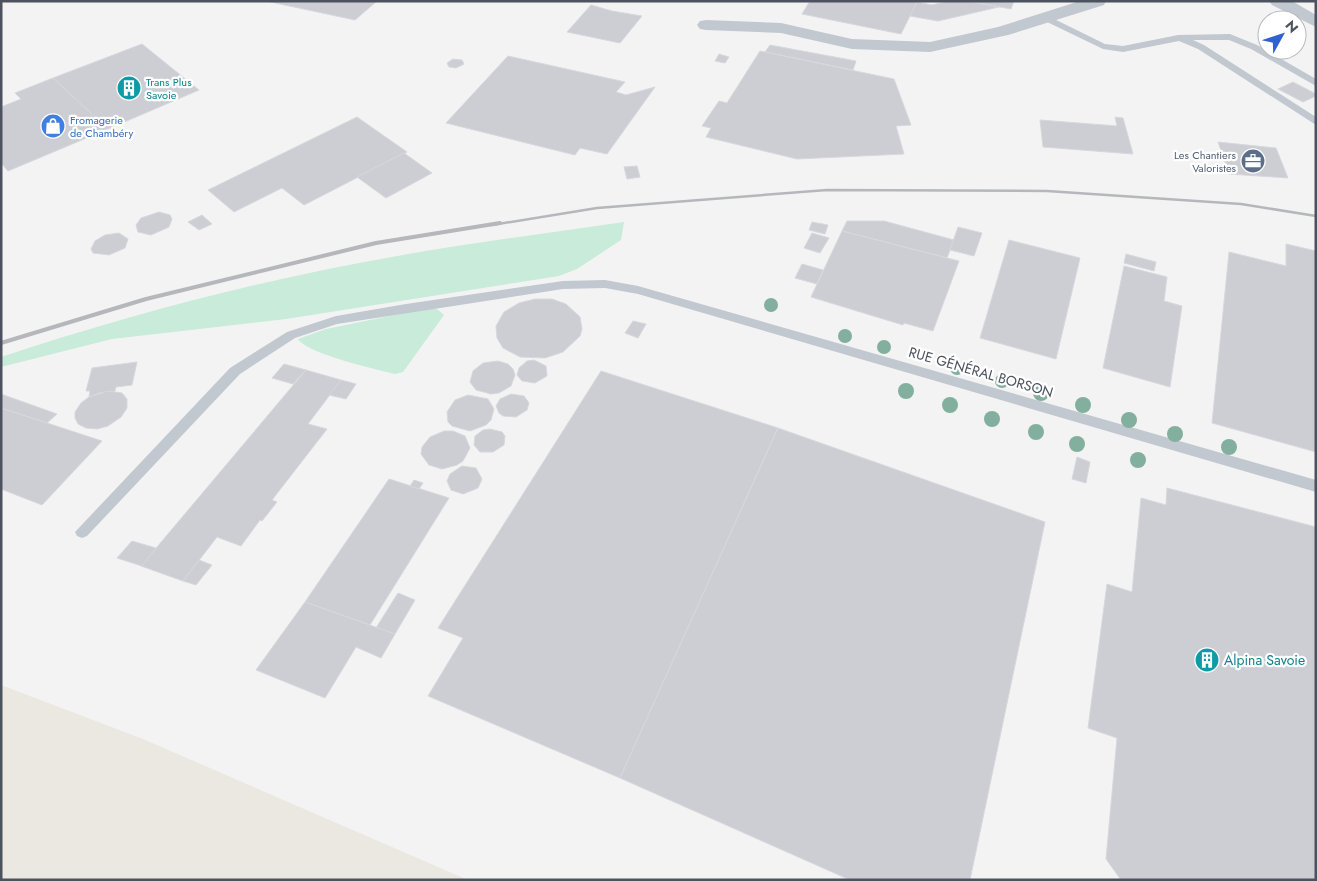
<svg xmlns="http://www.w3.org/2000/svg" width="1317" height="881" viewBox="0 0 1317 881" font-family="Jost,sans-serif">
<rect width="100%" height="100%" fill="#f4f3f3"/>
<polygon fill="#eae8e1" points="1,685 143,739 468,880 1,880"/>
<g fill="#c8ebda">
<path d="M624,222L621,240L577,269L559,276L286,319L112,339L1,367V357C122,317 245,284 370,261C454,245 540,234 624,222Z"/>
<path d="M429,308L437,309L444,315L403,372L395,374C376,369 307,354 298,339L326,329Z"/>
</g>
<g fill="#cdced4" stroke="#d7d8dd">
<polygon points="266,1 377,1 355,20"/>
<polygon points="810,1 912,1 917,2 901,34 802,14"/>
<polygon points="948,1 967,1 999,7 938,21 910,16 917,2 932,5"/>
<polygon points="967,1 1014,1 1011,9"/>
<polygon points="591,5 612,11 642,16 620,43 567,32"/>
<polygon points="142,44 199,90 108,129 53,78"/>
<polygon points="770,45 856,61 853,70 765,52"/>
<polygon points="760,51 894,79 911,125 896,126 904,154 797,159 706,137 711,128 702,126 719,101 727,103"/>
<polygon points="719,54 729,57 725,63 715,61"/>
<polygon points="508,56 625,82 616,92 626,95 655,87 607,154 580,148 575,155 446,123"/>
<polygon points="453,59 462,60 464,64 456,68 449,67 447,63"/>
<polygon points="53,78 108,129 8,171 1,163 1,107 21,99 15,93"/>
<polygon points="1293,82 1316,94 1316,96 1303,102 1278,89"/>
<polygon points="357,117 407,152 304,205 282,188 234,212 208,190"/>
<polygon points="1115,117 1123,118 1133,154 1043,147 1040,120 1117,126"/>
<polygon points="1218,142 1276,148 1288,178 1229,174"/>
<polygon points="404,153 432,173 386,198 357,177"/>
<polygon points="637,166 640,177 627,179 624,167"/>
<polygon points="159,212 170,215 172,219 169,227 151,235 138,232 136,225 141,218"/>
<polygon points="202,215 212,224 199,230 188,222"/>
<polygon points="847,221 884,221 954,240 947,258 842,231"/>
<polygon points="812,222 828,225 825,234 809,230"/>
<polygon points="958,227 982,233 974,256 950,250"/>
<polygon points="842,231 959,261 933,331 904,323 903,325 811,297"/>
<polygon points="119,233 128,239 125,248 109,255 93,253 91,249 95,241 105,235"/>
<polygon points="812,233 829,238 820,253 804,248"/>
<polygon points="1009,240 1080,258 1056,359 980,338"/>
<polygon points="1286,244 1316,251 1316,452 1212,423 1229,252 1286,266"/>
<polygon points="1126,254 1156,262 1154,271 1124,263"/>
<polygon points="802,264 823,270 817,284 795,278"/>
<polygon points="1124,266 1167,277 1164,301 1182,306 1170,387 1103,368"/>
<polygon points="535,299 552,299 566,304 580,317 582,329 580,336 563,352 545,358 520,357 503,348 497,338 496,326 504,312 519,303"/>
<polygon points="633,321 646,324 638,338 625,333"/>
<polygon points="534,360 546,366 547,376 535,383 522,381 517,375 519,368 527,361"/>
<polygon points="498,361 508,364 513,369 515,375 511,386 499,393 491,394 476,390 470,382 473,371 483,363"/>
<polygon points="137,362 132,385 116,387 115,391 99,393 89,397 90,391 86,391 92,368"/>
<polygon points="284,364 306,370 293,384 272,378"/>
<polygon points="306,370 341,380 308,424 327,429 272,500 277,502 262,521 260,520 241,546 217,537 183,581 141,566"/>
<polygon points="601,371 778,428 620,778 428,696 463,638 438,628"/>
<polygon points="341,380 356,384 346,399 329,395"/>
<polygon points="108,391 122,393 127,399 127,408 121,417 108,426 97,429 86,428 78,424 75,418 75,412 81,403 89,397"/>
<polygon points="1,394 57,414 47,423 1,408"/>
<polygon points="511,394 524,396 529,403 527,410 516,417 503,416 499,413 496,406 500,399"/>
<polygon points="468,395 488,399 494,409 491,420 486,425 470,431 452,426 448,422 447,412 455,400"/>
<polygon points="1,408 47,423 102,441 42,505 1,489"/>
<polygon points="778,428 1045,522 970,880 850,880 620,778"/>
<polygon points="490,429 502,432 505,436 504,445 493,452 480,452 474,445 475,436 483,430"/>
<polygon points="444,431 453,431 465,436 470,448 463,461 457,465 442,469 429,465 421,454 422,447 430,437"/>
<polygon points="1077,457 1090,462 1086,483 1072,479"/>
<polygon points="462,466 476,468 482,479 478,488 463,494 451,490 447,481 450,474"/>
<polygon points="389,479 449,498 370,625 305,602"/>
<polygon points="414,480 423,483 419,489 410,486"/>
<polygon points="1167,488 1316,527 1316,880 1121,880 1106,859 1117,738 1088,728 1107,584 1132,592 1141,498 1166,505"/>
<polygon points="132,541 156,548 142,566 117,558"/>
<polygon points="199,560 212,565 196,585 183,581"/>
<polygon points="398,593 415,600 395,634 376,628"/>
<polygon points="305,602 395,634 381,658 356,647 325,698 256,670"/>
</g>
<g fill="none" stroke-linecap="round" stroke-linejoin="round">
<g fill="#c2c8cf" fill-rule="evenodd">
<polygon points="1046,15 1105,44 1123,46 1178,35 1230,34 1257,45 1316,79 1316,86 1251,49 1229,40 1193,40 1204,45 1316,117 1316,125 1198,49 1179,41 1123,52 1103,49 1043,20 1041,18"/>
<polygon points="605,280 638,286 1316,480 1316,492 638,294 605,288 563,289 337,324 295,338 240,374 87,536 82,538 77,536 75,532 230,368 287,332 336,316 406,304 563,281"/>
</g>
<polygon fill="#c2c8cf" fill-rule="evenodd" points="1080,1 1106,1 1104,5 1008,35 930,52 852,49 781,33 706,30 700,29 697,25 700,21 706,20 781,23 852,39 930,42 998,27"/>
<polygon fill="#c2c8cf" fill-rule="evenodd" points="1269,1 1292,1 1316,15 1316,27 1272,5"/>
<polyline stroke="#b5b7bb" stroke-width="2.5" points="492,225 597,208 827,190 1047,191 1241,204 1316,216"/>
<polyline stroke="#b5b7bb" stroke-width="4" points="1,343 146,299 376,243 500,223"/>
</g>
<g fill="#82af9e">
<circle cx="771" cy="305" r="7"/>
<circle cx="845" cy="336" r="7"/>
<circle cx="884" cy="347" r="7"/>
<circle cx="957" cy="368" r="7"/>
<circle cx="1002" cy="381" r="7"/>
<circle cx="906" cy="391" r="8"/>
<circle cx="1041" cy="393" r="8"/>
<circle cx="950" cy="405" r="8"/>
<circle cx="1083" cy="405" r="8"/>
<circle cx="992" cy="419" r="8"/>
<circle cx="1129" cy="420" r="8"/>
<circle cx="1036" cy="432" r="8"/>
<circle cx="1175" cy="434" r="8"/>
<circle cx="1077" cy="444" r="8"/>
<circle cx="1229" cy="447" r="8"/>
<circle cx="1138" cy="460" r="8"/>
</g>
<defs>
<symbol id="building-disc" viewBox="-11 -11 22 22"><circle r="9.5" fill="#0f9aa8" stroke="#fff"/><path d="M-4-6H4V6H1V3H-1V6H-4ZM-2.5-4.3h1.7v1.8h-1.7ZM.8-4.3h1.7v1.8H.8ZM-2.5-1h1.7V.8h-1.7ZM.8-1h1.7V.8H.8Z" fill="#fff"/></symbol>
<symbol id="shop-disc" viewBox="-11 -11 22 22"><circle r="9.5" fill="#3f7fe0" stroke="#fff"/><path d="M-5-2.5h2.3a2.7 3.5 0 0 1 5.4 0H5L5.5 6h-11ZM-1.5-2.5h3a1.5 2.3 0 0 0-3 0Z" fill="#fff"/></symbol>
<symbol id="office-disc" viewBox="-11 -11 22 22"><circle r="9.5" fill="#5c6f8a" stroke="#fff"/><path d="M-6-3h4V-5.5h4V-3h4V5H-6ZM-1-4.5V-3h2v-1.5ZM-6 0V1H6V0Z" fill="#fff"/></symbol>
</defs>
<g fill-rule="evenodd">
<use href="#building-disc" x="115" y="74" width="28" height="28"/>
<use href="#shop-disc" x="39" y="112" width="28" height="28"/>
<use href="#office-disc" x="1239" y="147" width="28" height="28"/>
<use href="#building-disc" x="1193" y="646" width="28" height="28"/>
</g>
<g text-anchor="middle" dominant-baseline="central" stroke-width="4.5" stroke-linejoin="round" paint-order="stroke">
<g font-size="11" fill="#0d838f" stroke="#fff" text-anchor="start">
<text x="146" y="82">Trans Plus<tspan x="146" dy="13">Savoie</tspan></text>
</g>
<g font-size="11" fill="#366cbe" stroke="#fff" text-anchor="start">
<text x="70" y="120">Fromagerie<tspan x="70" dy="13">de Chambéry</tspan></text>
</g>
<g font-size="11" fill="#4e5e75" stroke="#fff" text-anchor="end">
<text x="1236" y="155">Les Chantiers<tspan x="1236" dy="13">Valoristes</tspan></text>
</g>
<g font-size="14" fill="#4c535e" stroke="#fff">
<text transform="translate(981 372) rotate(16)">RUE GÉNÉRAL BORSON</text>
</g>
<g font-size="14" fill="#0d838f" stroke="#fff" text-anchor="start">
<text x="1224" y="660">Alpina Savoie</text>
</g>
</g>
<rect width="1317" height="881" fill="none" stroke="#4c535e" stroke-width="5"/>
<g transform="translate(1282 35) rotate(50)"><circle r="24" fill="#ffffff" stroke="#b7babf"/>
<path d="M0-4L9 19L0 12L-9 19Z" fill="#3161d0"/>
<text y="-8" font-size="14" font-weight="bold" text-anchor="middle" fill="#4c535e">N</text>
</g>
</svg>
